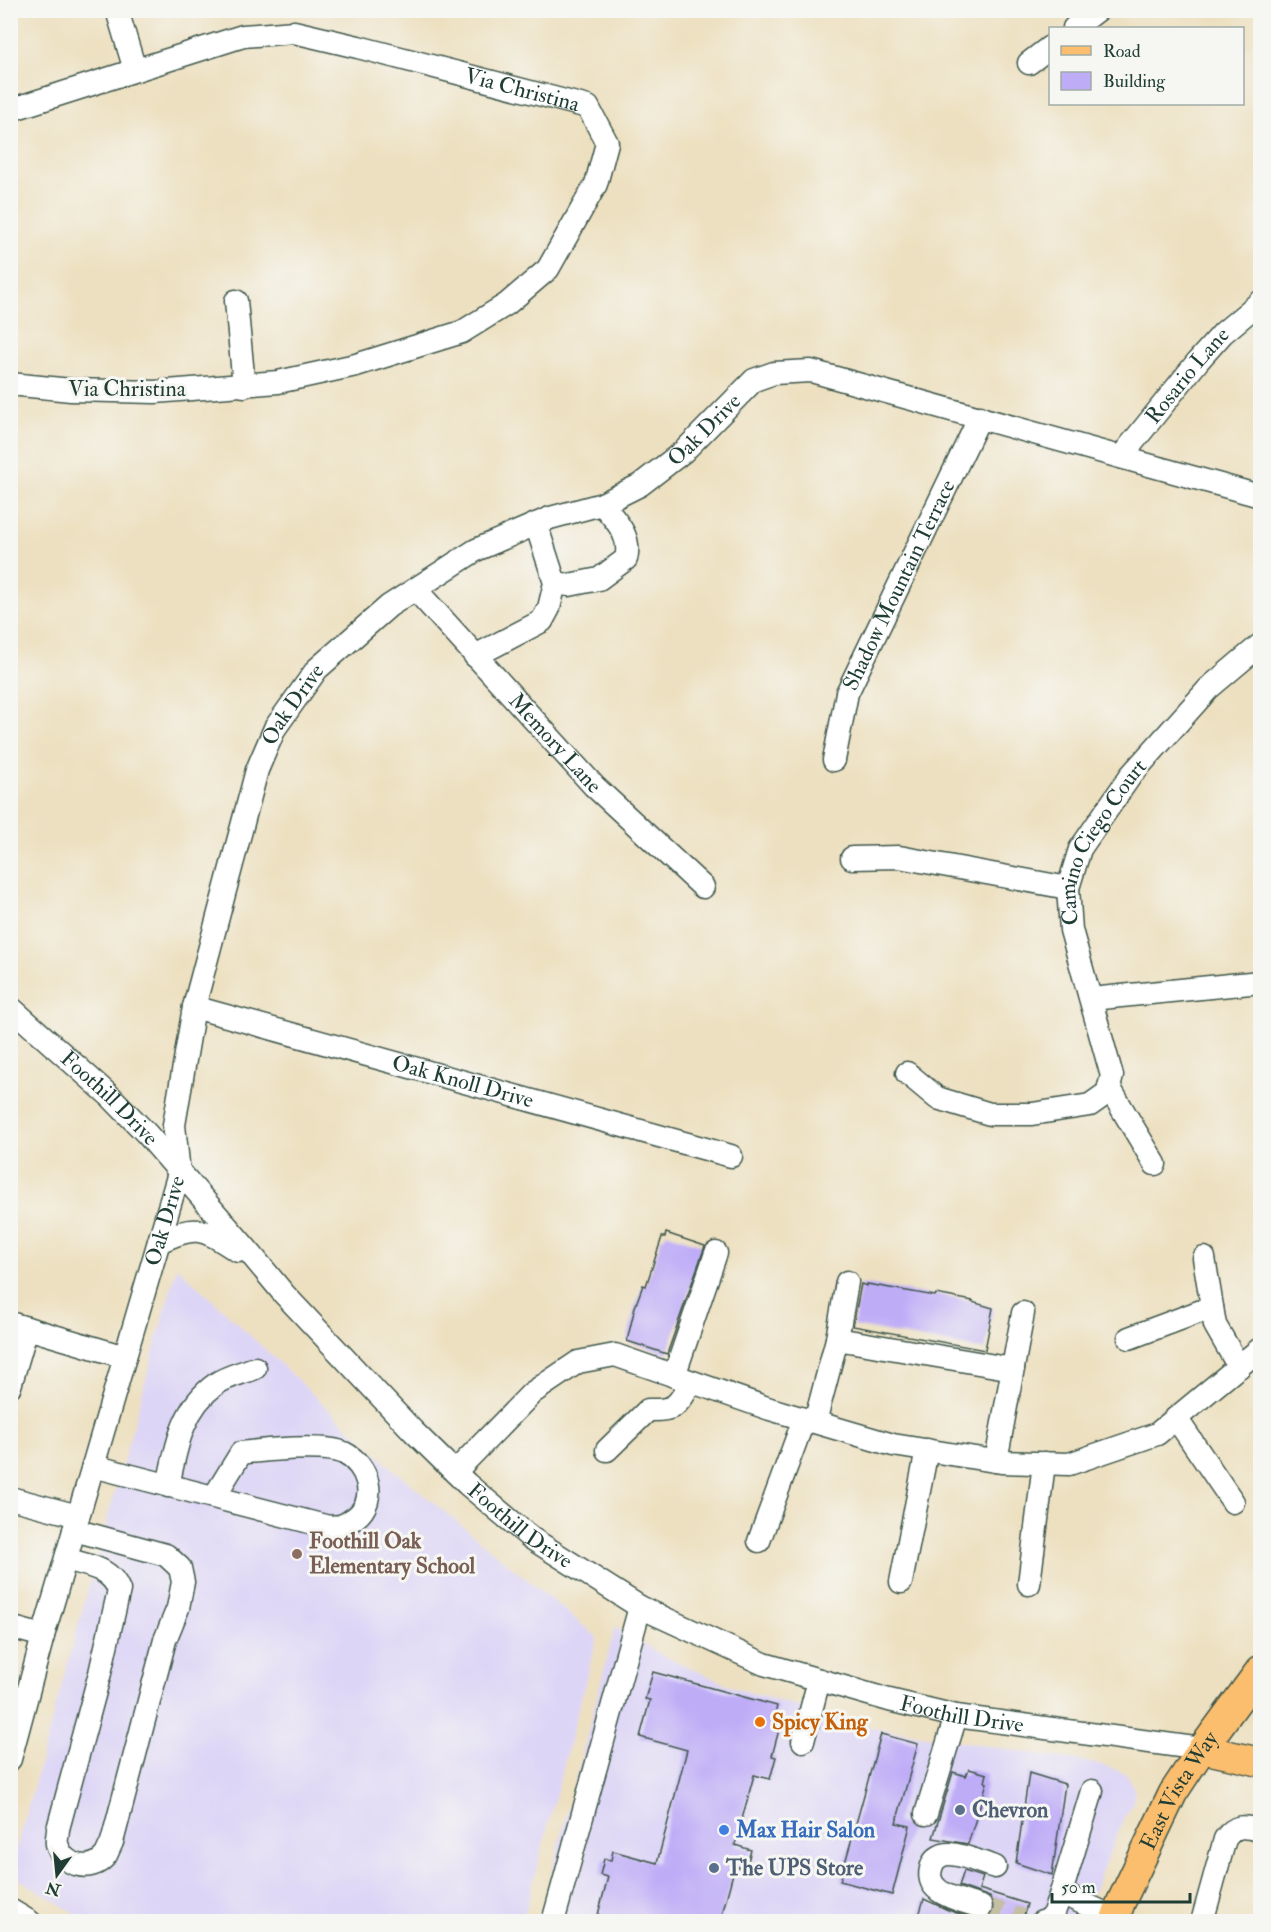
<svg xmlns="http://www.w3.org/2000/svg" width="1271" height="1932" viewBox="0 0 1271 1932" font-family="'IM FELL Double Pica',serif">
<rect width="100%" height="100%" fill="#f6f6f2"/>
<filter id="ink" filterUnits="userSpaceOnUse"><feTurbulence type="fractalNoise" baseFrequency=".0167" numOctaves="2"/><feDisplacementMap in="SourceGraphic" scale="12" xChannelSelector="R" yChannelSelector="G"/><feConvolveMatrix kernelMatrix="1 2 1 2 8 2 1 2 1" color-interpolation-filters="sRGB"/></filter>
<filter id="wash" filterUnits="userSpaceOnUse"><feTurbulence type="fractalNoise" baseFrequency=".008" numOctaves="4" result="noise"/><feDisplacementMap in="SourceGraphic" scale="24" xChannelSelector="R" yChannelSelector="G"/><feGaussianBlur stdDeviation="1.35" result="paint"/><feColorMatrix in="noise" values="0 0 0 0 0 0 0 0 0 0 0 0 0 0 0 0 0 1.4 0 .05"/><feComposite in="paint" operator="in"/></filter>
<g filter="url(#wash)">
<rect width="100%" height="100%" fill="#ede0c0"/>
<g fill="#ddd5f6">
<polygon points="177,1267 395,1471 597,1637 523,1921 87,1921 11,1874 11,1868"/>
<polygon points="615,1627 662,1655 735,1688 792,1705 871,1727 1097,1764 1117,1770 1128,1776 1134,1788 1134,1800 1124,1818 1081,1921 539,1922"/>
</g>
<g id="blocks">
<g fill="#beacf7">
<polygon points="666,1233 705,1246 667,1354 627,1341 635,1307 643,1285 646,1286 662,1237 665,1237"/>
<polygon points="861,1284 867,1286 867,1284 935,1296 936,1294 973,1301 972,1302 993,1308 985,1350 853,1326"/>
<polygon points="653,1672 777,1706 773,1724 780,1726 772,1756 776,1757 770,1779 754,1775 735,1845 751,1850 746,1869 735,1866 720,1922 596,1922 608,1877 600,1875 604,1859 611,1860 613,1851 657,1863 687,1750 640,1737 650,1700 645,1699"/>
<polygon points="881,1734 918,1744 896,1823 910,1826 892,1895 840,1881"/>
<polygon points="969,1769 987,1774 985,1782 987,1783 968,1844 933,1838 953,1772 966,1776"/>
<polygon points="1029,1773 1065,1784 1052,1875 1016,1863"/>
<polygon points="964,1871 983,1877 979,1889 1027,1904 1022,1922 917,1922 924,1899 948,1910 977,1920 984,1920 991,1916 994,1912 994,1905 990,1897 959,1886"/>
</g>
</g>
</g>
<g filter="url(#ink)">
<use href="#blocks" fill-opacity="0" stroke="#3e5549" stroke-width="1.5"/>
<g fill="none" stroke-linecap="round" stroke-linejoin="round">
<polyline stroke="#c4bfa4" stroke-width="22" stroke-dasharray="22 11" stroke-linecap="butt" points="981,1907 1022,1920"/>
<defs>
<g id="minor">
<polyline points="117,10 135,70"/>
<polyline points="1074,28 1098,10"/>
<polyline points="1029,63 1050,47"/>
<path id="s1" d="M10,110L243,36L294,32L358,47L588,107L607,143L596,184L548,269L507,304L462,332L356,365L278,382L155,392L71,390L10,384"/>
<polyline points="236,301 244,386"/>
<path id="s2" d="M1121,457L1198,361L1223,333L1260,302"/>
<path d="M555,583L569,585L599,579L626,559C632,536 616,521 602,504"/>
<path id="s3" d="M416,590L594,786L703,887"/>
<polyline points="475,656 542,621 549,608 555,583 536,524"/>
<path id="s4" d="M834,760L847,693L980,417"/>
<polyline points="852,858 899,857 1068,888"/>
<polyline points="1091,999 1260,982"/>
<path id="s5" d="M10,1007L111,1097L147,1134L250,1253L284,1294L413,1431L467,1484L531,1538L640,1607L764,1664L889,1700L956,1716L1202,1749"/>
<path id="s6" d="M194,1007L731,1156"/>
<polyline points="907,1073 937,1098 990,1114 1032,1114 1090,1105 1107,1093 1109,1087"/>
<path id="s7" d="M1155,1164L1109,1087L1112,1076L1071,930L1068,888L1080,849L1131,775L1209,688L1260,645"/>
<path d="M159,1242C198,1223 203,1229 238,1251"/>
<polyline points="1204,1258 1215,1325 1239,1367"/>
<polyline points="10,1323 125,1357"/>
<polyline points="1129,1338 1212,1307"/>
<polyline points="837,1339 1013,1369"/>
<polyline points="674,1376 716,1253"/>
<polyline points="10,1386 27,1328"/>
<polyline points="1176,1418 1233,1502"/>
<polyline points="815,1422 837,1339 847,1282"/>
<path d="M607,1450L648,1410C676,1411 678,1405 691,1382"/>
<polyline points="996,1461 1023,1313"/>
<path d="M93,1466L329,1527C334,1526 339,1527 343,1525C347,1524 351,1520 355,1518C379,1499 368,1465 344,1453C325,1444 263,1450 241,1453L214,1497"/>
<polyline points="455,1472 532,1393 578,1362 615,1355 770,1409 893,1445 1001,1462 1069,1464 1157,1434 1260,1349"/>
<path d="M168,1486C176,1448 182,1408 216,1384C227,1376 243,1373 255,1368"/>
<polyline points="10,1498 78,1516"/>
<polyline points="759,1541 804,1419"/>
<path d="M66,1559C88,1566 110,1567 119,1590L100,1673L58,1829C58,1834 56,1840 57,1844C62,1866 92,1874 106,1855C108,1851 110,1846 112,1842L165,1640L178,1608L183,1582L180,1568L166,1555L74,1530"/>
<polyline points="901,1582 927,1450"/>
<polyline points="1029,1584 1044,1463"/>
<polyline points="10,1627 43,1636"/>
<polyline points="803,1741 819,1680"/>
<path id="s8" d="M10,1759L43,1636L179,1173L174,1125L194,1007L257,770L275,728L317,669L389,606L476,550L550,518L602,504L640,485L684,451L754,380L774,373L811,371L1260,496"/>
<polyline points="1092,1791 1061,1893 1115,1918"/>
<polyline points="926,1814 956,1716"/>
<path d="M981,1907C961,1900 919,1894 933,1863C936,1858 942,1854 949,1854C963,1854 981,1863 995,1867"/>
<polyline points="10,1910 30,1922"/>
<polyline points="553,1922 640,1607"/>
<polyline points="1042,1922 1047,1921 1053,1915 1061,1893"/>
<path d="M1202,1922L1225,1839C1236,1824 1243,1826 1260,1830"/>
</g>
<g id="major">
<polyline points="1202,1749 1260,1762"/>
<path id="s9" d="M1114,1922L1121,1902L1173,1793L1202,1749L1260,1670"/>
</g>
</defs>
<use href="#minor" stroke="#3e5549" stroke-width="25"/>
<use href="#major" stroke="#3e5549" stroke-width="31"/>
<use href="#minor" stroke="#fff" stroke-width="22"/>
<use href="#major" stroke="#fbbe6e" stroke-width="28"/>
</g>
</g>
<circle fill="#8d6e63" stroke="#f6f6f2" stroke-width="2" cx="297" cy="1554" r="6"/>
<circle fill="#e8710a" stroke="#f6f6f2" stroke-width="2" cx="760" cy="1722" r="6"/>
<g fill="#5c6f8a" stroke="#f6f6f2" stroke-width="2">
<circle cx="960" cy="1810" r="6"/>
<circle cx="714" cy="1868" r="6"/>
</g>
<circle fill="#3f7fe0" stroke="#f6f6f2" stroke-width="2" cx="724" cy="1830" r="6"/>
<g text-anchor="middle" dominant-baseline="central" stroke-width="6" stroke-linejoin="round" paint-order="stroke">
<g font-size="22" fill="#1f3d34" stroke="#f6f6f2">
<text stroke="none"><textPath href="#s1" startOffset="531">Via Christina</textPath></text>
<text stroke="none"><textPath href="#s2" startOffset="105">Rosario Lane</textPath></text>
<text x="127" y="389">Via Christina</text>
<text stroke="none"><textPath href="#s8" startOffset="1602">Oak Drive</textPath></text>
<text stroke="none"><textPath href="#s4" startOffset="188">Shadow Mountain Terrace</textPath></text>
<text stroke="none"><textPath href="#s8" startOffset="1098">Oak Drive</textPath></text>
<text stroke="none"><textPath href="#s3" startOffset="207">Memory Lane</textPath></text>
<text stroke="none"><textPath href="#s7" startOffset="350">Camino Ciego Court</textPath></text>
<text stroke="none"><textPath href="#s6" startOffset="279">Oak Knoll Drive</textPath></text>
<text stroke="none"><textPath href="#s5" startOffset="135">Foothill Drive</textPath></text>
<text stroke="none"><textPath href="#s8" startOffset="560">Oak Drive</textPath></text>
<text stroke="none"><textPath href="#s5" startOffset="729">Foothill Drive</textPath></text>
<text stroke="none"><textPath href="#s5" startOffset="1215">Foothill Drive</textPath></text>
<text stroke="none"><textPath href="#s9" startOffset="147">East Vista Way</textPath></text>
</g>
<g font-size="22" font-weight="bold" fill="#785e54" stroke="#f6f6f2" text-anchor="start">
<text x="309" y="1541">Foothill Oak<tspan x="309" dy="25">Elementary School</tspan></text>
</g>
<g font-size="22" font-weight="bold" fill="#c56008" stroke="#f6f6f2" text-anchor="start">
<text x="772" y="1722">Spicy King</text>
</g>
<g font-size="22" font-weight="bold" fill="#4e5e75" stroke="#f6f6f2" text-anchor="start">
<text x="972" y="1810">Chevron</text>
<text x="726" y="1868">The UPS Store</text>
</g>
<g font-size="22" font-weight="bold" fill="#366cbe" stroke="#f6f6f2" text-anchor="start">
<text x="736" y="1830">Max Hair Salon</text>
</g>
</g>
<rect width="1271" height="1932" fill="none" stroke="#f6f6f2" stroke-width="36"/>
<rect x="1049" y="27" width="195" height="78" fill="#f6f6f2" stroke="#a0aca6" stroke-width="1.5"/>
<rect x="1061" y="46" width="30" height="9" fill="#fbbe6e" stroke="#a0aca6" stroke-width="1.5"/>
<text x="1103" y="57" font-size="18" fill="#1f3d34">Road</text>
<rect x="1061" y="72" width="30" height="18" fill="#beacf7" stroke="#a0aca6" stroke-width="1.5"/>
<text x="1103" y="87" font-size="18" fill="#1f3d34">Building</text>
<g transform="translate(57 1875) rotate(195)" stroke="#f6f6f2" stroke-width="4.5" paint-order="stroke">
<path d="M0-4.5L10 22L0 15L-10 22Z" fill="#1f3d34"/>
<text y="-9" font-size="16" font-weight="bold" text-anchor="middle" fill="#1f3d34">N</text>
</g>
<path d="M1052 1893v9h138v-9" fill="none" stroke="#1f3d34" stroke-width="3"/>
<text x="1061" y="1893" font-size="18" fill="#1f3d34" stroke="#f6f6f2" stroke-width="4.5" paint-order="stroke">50 m</text>
</svg>
